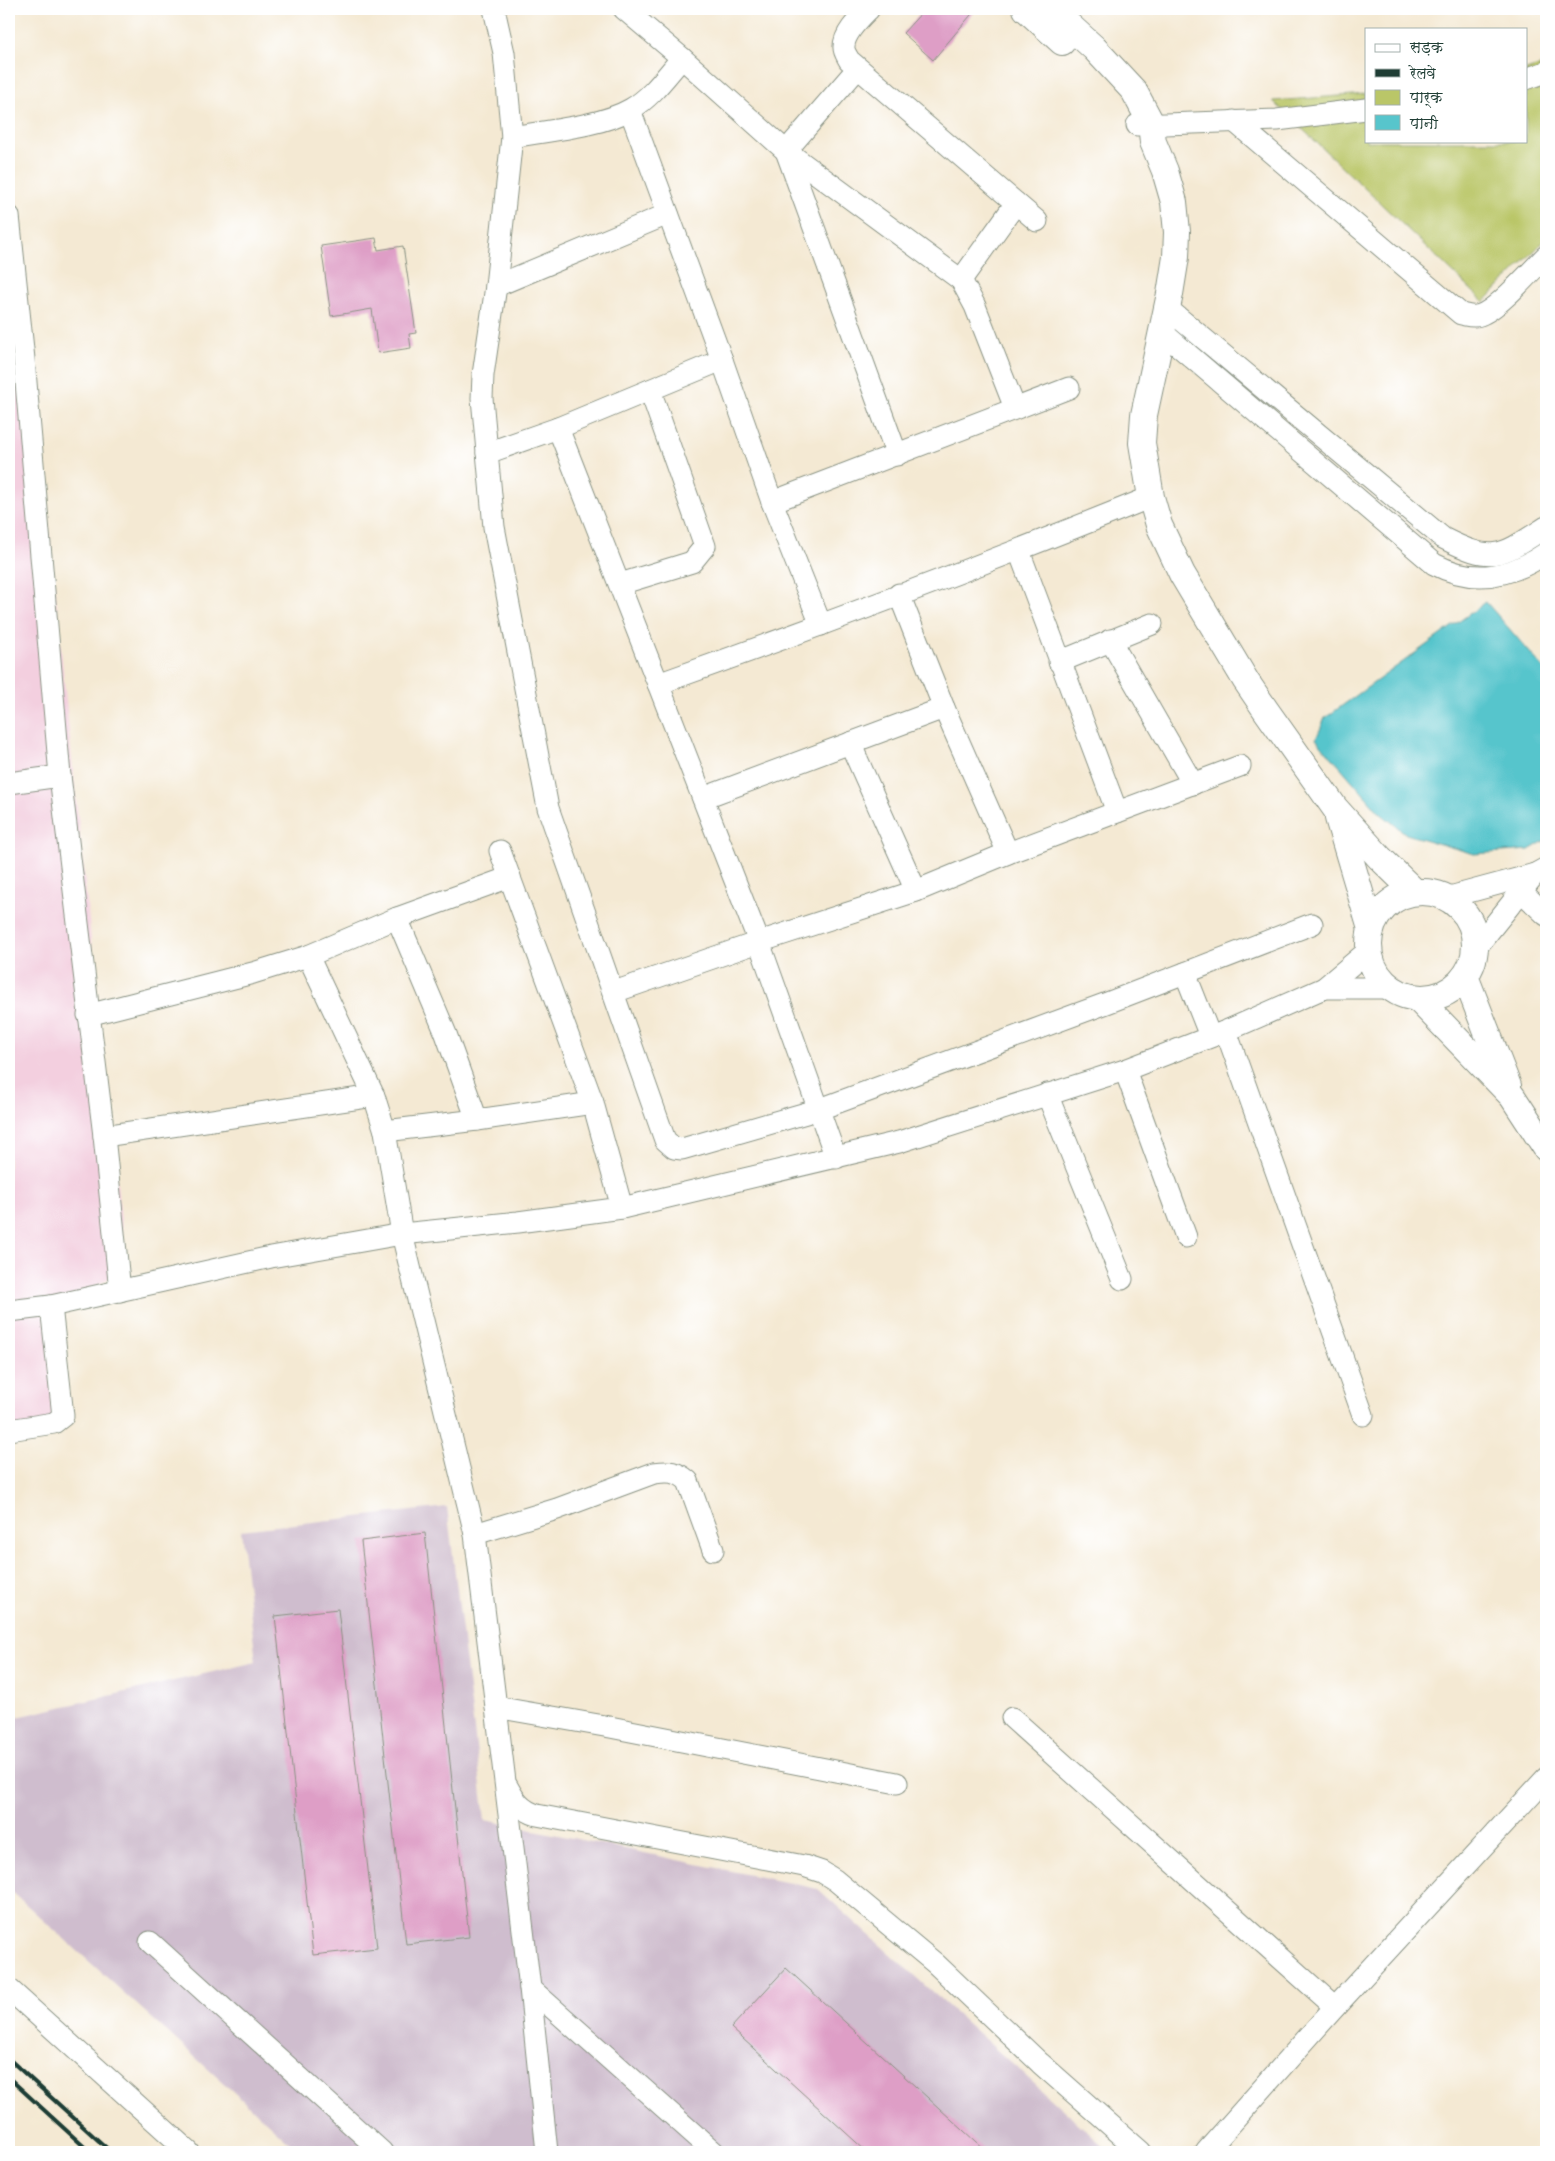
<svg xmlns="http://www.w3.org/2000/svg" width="1555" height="2161" viewBox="0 0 1555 2161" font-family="Dekko,'Playpen Sans Deva',sans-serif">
<rect width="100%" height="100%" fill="#fff"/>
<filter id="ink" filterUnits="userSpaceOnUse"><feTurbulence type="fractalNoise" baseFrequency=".02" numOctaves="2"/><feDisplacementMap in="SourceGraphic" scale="10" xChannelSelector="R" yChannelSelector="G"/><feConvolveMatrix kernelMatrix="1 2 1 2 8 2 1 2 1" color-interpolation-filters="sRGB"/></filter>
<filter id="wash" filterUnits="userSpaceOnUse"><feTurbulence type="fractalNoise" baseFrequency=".0096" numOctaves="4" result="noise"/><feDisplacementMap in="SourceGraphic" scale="20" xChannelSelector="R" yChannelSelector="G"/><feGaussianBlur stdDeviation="1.12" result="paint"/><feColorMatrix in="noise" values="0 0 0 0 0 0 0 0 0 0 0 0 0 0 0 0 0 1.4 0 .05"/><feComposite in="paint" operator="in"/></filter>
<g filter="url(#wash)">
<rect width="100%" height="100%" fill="#f4e9d3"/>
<polygon fill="#f3cfdf" points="9,126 73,771 126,1268 59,1307 68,1424 9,1432"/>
<polygon fill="#cfbdce" points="447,1507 485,1820 818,1889 1110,2152 300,2152 9,1889 9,1719 256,1662 241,1530"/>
<polygon fill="#bac668" stroke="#6c824e" points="1546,64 1546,239 1484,302 1273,101 1366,94 1366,141 1526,141 1526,70"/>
<polygon fill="#57c5cc" stroke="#3b8180" points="1486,602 1546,671 1546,840 1529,850 1474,854 1406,834 1380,813 1316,739 1325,718"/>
<g id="blocks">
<g fill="#de9ec6">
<polygon points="925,9 976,9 933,60 903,33"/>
<polygon points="376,238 378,250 403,246 416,333 409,334 411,348 378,353 372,309 331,316 321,246"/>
<polygon points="425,1533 469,1937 406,1944 361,1541"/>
<polygon points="338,1609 377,1948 313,1955 275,1616"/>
<polygon points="786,1968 987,2152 867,2152 731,2028"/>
</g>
</g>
</g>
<g filter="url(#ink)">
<use href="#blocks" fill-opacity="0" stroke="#8a9384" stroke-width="1"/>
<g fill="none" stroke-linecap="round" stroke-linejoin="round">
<defs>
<g id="minor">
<polyline points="494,9 504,53 512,137 496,286 483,375 482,398 494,527 548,808 665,1140 674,1148 682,1149 820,1109 1107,1003 1312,924"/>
<polyline points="624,9 682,58 786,151 961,280 975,306 1015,408"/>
<path d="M869,9C860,18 843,34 844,48C844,52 847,56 849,60L1037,221"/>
<polyline points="857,69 786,151 897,455"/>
<polyline points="1526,79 1546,72"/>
<polyline points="630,110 722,360 772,502 821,625"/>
<path d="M1234,121L1461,314C1467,315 1473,318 1480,315C1497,310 1532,270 1546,256"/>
<polyline points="1137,125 1277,120 1366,109"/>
<path d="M512,137C546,131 602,126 631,109C652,97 666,76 682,58"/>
<polyline points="9,216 24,359 60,776 104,1136 120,1291"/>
<polyline points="961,280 1016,203"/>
<polyline points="496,286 668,214"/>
<path d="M1167,308L1443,538C1494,564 1501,556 1546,527"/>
<path d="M1162,332L1434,564C1474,585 1511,577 1546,553"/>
<polyline points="558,428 759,942 836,1158"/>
<polyline points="487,453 558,428 722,360"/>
<polyline points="772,502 1069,388"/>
<polyline points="1019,551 1117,812"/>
<polyline points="620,584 692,562 705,546 650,390"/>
<polyline points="899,594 944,708 1008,853"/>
<polyline points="1110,640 1193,784"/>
<polyline points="1059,662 1152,624"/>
<path d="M658,684C823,625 988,563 1151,497"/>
<polyline points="850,743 916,891"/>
<polyline points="9,783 60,776"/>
<polyline points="703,798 944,708"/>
<polyline points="500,851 593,1103 622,1208"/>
<polyline points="1521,891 1546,915"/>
<polyline points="1446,898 1535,874 1546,868"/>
<polyline points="397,918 446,1034 477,1120"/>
<polyline points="1475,949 1535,874"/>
<polyline points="308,956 374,1096 385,1131 402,1234 475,1534 530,1988 547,2152"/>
<polyline points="1185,973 1210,1036"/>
<polyline points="1324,988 1389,988"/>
<polyline points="614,992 759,942 916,891 1008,853 1240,766"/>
<polyline points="88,1015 253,973 308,956 397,918 510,877"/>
<polyline points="1226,1031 1363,1415"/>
<polyline points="1125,1070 1186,1237"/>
<polyline points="1047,1094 1122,1279"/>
<polyline points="385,1131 477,1120 593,1103"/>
<polyline points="104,1136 374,1096"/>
<polyline points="9,1311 51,1306 271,1257 402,1234 518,1222 622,1208 899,1142 1125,1070 1226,1031 1324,988 1369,950"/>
<polyline points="9,1430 54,1423 63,1416 51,1306"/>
<path d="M475,1534L557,1509L654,1473C669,1471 677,1471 688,1481L713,1550"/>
<polyline points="496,1707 610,1727 897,1783"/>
<polyline points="1012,1718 1335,2007"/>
<path d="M507,1786C515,1801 521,1810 537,1815L804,1866L822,1872L835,1880L936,1964L1040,2063L1141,2152"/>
<polyline points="150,1942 382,2152"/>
<polyline points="530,1988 714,2152"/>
<polyline points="9,1989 189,2152"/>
<polyline points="1206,2152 1335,2007 1546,1778"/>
</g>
<g id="major">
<polyline points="1026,9 1062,42"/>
<polyline points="1051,9 1094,48 1134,91 1151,123 1153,142 1165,171 1174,202 1177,232 1176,257 1170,294 1144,415 1142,443 1151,497 1159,525 1182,574 1246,681 1265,709 1335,808 1380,858 1415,892"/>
<polyline points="1338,818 1371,929"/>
<circle cx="1422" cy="945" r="53"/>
<polyline points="1465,976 1508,1086"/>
<polyline points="1417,998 1512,1096 1546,1148"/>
</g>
</defs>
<use href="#minor" stroke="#8a9384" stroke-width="23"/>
<use href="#major" stroke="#8a9384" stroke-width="28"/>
<use href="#minor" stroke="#fff" stroke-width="21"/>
<use href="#major" stroke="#fff" stroke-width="26"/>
<g stroke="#1f3d34" stroke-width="4">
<polyline points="9,2059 111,2152"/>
<polyline points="9,2078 90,2152"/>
</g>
</g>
</g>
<rect width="1555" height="2161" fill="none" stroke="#fff" stroke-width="30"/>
<rect x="1365" y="28" width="162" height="115" fill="#ffffff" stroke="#a5b1ae"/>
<rect x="1375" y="44" width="25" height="8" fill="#ffffff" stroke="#a5b1ae"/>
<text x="1410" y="52" font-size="15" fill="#1f3d34">सड़क</text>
<rect x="1375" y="69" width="25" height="8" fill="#1f3d34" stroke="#a5b1ae"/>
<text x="1410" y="78" font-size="15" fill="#1f3d34">रेलवे</text>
<rect x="1375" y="90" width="25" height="15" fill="#bac668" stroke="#a5b1ae"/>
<text x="1410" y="102" font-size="15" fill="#1f3d34">पार्क</text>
<rect x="1375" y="115" width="25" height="15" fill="#57c5cc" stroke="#a5b1ae"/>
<text x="1410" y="128" font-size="15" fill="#1f3d34">पानी</text>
</svg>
